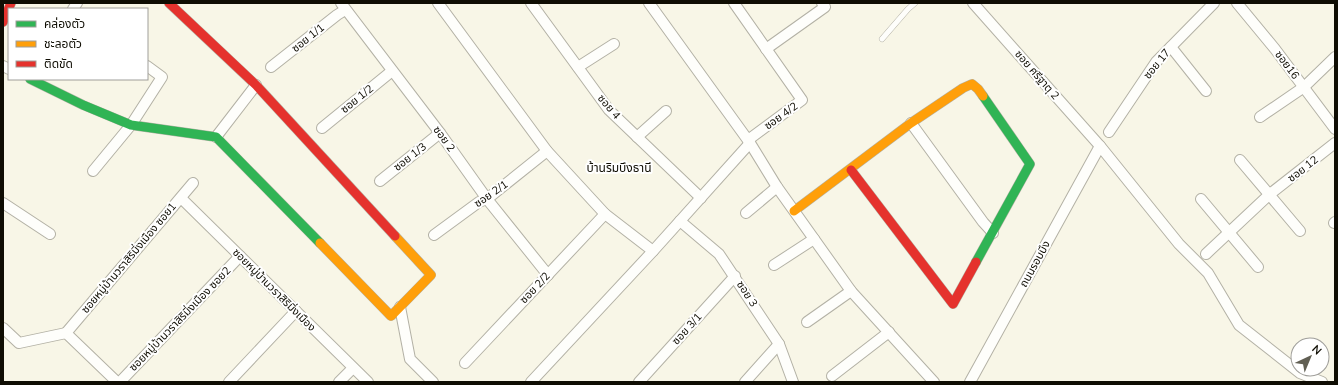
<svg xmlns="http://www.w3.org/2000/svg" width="1338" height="385" viewBox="0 0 1338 385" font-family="'Nunito Sans','Noto Sans Thai',sans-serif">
<rect width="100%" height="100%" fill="#f8f6e7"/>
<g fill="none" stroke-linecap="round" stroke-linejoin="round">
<defs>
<polyline id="lane" points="882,39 908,9 915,3"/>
<g id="street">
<polyline points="341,3 440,133 487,199 548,275"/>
<polyline points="438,3 547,151 605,214 653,251"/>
<polyline points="531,3 609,110 701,198"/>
<polyline points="649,3 750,143 777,187 851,291 934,382"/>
<polyline points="734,3 802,100 748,140"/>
<polyline points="973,3 1100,146 1179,244 1208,273 1239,325 1300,373 1322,382"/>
<polyline points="1237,3 1275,49 1335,129"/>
<polyline points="73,9 77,3"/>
<polyline points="1171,47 1206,91"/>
<polyline points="766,49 825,7 822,3"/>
<polyline points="3,66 9,69"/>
<polyline points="271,67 337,15 345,10"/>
<polyline points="578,67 614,44"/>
<polyline points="1260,117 1304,87 1335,57"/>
<polyline points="911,123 983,222 993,233"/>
<polyline points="322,128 392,71"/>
<polyline points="1109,132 1156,62 1214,3"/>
<polyline points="216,137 256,85"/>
<polyline points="637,137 666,111"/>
<polyline points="1240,160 1300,231"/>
<polyline points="93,171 131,125 162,77 147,66"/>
<polyline points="380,181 440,133"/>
<polyline points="181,198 368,382"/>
<polyline points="1201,199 1258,267"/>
<polyline points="3,203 50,234"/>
<polyline points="746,213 777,187"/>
<polyline points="680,221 719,254 779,344 793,382"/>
<polyline points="1334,223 1335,222"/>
<polyline points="434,235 479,202 487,199 547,151"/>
<polyline points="1206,254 1270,194 1335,143"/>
<polyline points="774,265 814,239"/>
<polyline points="400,307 410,359 433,382"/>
<polyline points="807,322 851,291"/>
<polyline points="3,328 19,343 66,333 117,382"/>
<polyline points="66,333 193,183"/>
<polyline points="465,363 605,214"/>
<polyline points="832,376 889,332"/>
<polyline points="120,382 240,256"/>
<polyline points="229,382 296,311"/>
<polyline points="339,382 353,368"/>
<polyline points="531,382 653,251 750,143"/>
<polyline points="639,382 735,276"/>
<polyline points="745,382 779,344"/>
<polyline points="970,382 1100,146"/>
</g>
<g id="fast">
<polyline points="30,79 83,105 131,125 216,137 320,243"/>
<polyline points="976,262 1030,164 983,96"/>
</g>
<g id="slow">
<polyline points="794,211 911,123 963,88 972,84 978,89 983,96"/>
<polyline points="320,243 391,316 431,275 395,236"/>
</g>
<g id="jam">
<polyline points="169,3 256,85 395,236"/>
<polyline points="3,22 11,3"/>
<polyline points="851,170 953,304 976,262"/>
</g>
</defs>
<use href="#lane" stroke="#b3b1a5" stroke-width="6"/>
<use href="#street" stroke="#b3b1a5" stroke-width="12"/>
<use href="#fast" stroke="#b3b1a5" stroke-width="10"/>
<use href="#slow" stroke="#b3b1a5" stroke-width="10"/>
<use href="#jam" stroke="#b3b1a5" stroke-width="10"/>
<use href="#lane" stroke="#fefefb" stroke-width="5"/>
<use href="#street" stroke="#fefefb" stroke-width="10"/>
<use href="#fast" stroke="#30b455" stroke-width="9"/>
<use href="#slow" stroke="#ff9f0a" stroke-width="9"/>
<use href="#jam" stroke="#e5322d" stroke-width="9"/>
</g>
<g text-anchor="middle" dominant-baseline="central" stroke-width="4" stroke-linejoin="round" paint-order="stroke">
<g font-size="11" fill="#0f0d03" stroke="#fff">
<text transform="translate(308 38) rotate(-39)">ซอย 1/1</text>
<text transform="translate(1157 64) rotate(-51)">ซอย 17</text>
<text transform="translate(1287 65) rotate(53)">ซอย16</text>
<text transform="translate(1037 75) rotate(49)">ซอย ศรีฐาตุ 2</text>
<text transform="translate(357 99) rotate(-39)">ซอย 1/2</text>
<text transform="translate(609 107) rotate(49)">ซอย 4</text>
<text transform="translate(781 116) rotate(-36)">ซอย 4/2</text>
<text transform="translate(444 139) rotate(54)">ซอย 2</text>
<text transform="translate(410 157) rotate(-38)">ซอย 1/3</text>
<text transform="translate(1303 169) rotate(-38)">ซอย 12</text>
<text transform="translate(491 194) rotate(-35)">ซอย 2/1</text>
<text transform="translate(129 258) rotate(-50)">ซอยหมู่บ้านวราสิริมิ่งเมือง ซอย1</text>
<text transform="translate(1035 264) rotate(-61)">ถนนรอบบึง</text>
<text transform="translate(535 288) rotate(-47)">ซอย 2/2</text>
<text transform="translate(274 290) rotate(45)">ซอยหมู่บ้านวราสิริมิ่งเมือง</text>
<text transform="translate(747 294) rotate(57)">ซอย 3</text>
<text transform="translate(180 319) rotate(-46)">ซอยหมู่บ้านวราสิริมิ่งเมือง ซอย2</text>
<text transform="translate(687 329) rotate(-48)">ซอย 3/1</text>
</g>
<g font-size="12" fill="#0f0d03" stroke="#fff">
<text x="619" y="168">บ้านริมบึงธานี</text>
</g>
</g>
<rect width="1338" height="385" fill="none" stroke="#0f0d03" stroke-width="8"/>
<rect x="8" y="8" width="140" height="72" fill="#ffffff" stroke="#9f9e9a"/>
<rect x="16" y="21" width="20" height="6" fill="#30b455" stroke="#9f9e9a"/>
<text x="44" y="28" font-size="12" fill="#0f0d03">คล่องตัว</text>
<rect x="16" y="41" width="20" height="6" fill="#ff9f0a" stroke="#9f9e9a"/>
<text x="44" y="48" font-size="12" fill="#0f0d03">ชะลอตัว</text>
<rect x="16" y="61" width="20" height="6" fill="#e5322d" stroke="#9f9e9a"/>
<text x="44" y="68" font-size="12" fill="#0f0d03">ติดขัด</text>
<g transform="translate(1310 357) rotate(44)"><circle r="19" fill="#ffffff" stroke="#9f9e9a"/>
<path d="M0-3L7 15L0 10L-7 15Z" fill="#615f53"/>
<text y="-6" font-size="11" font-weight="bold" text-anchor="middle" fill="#0f0d03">N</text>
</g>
</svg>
